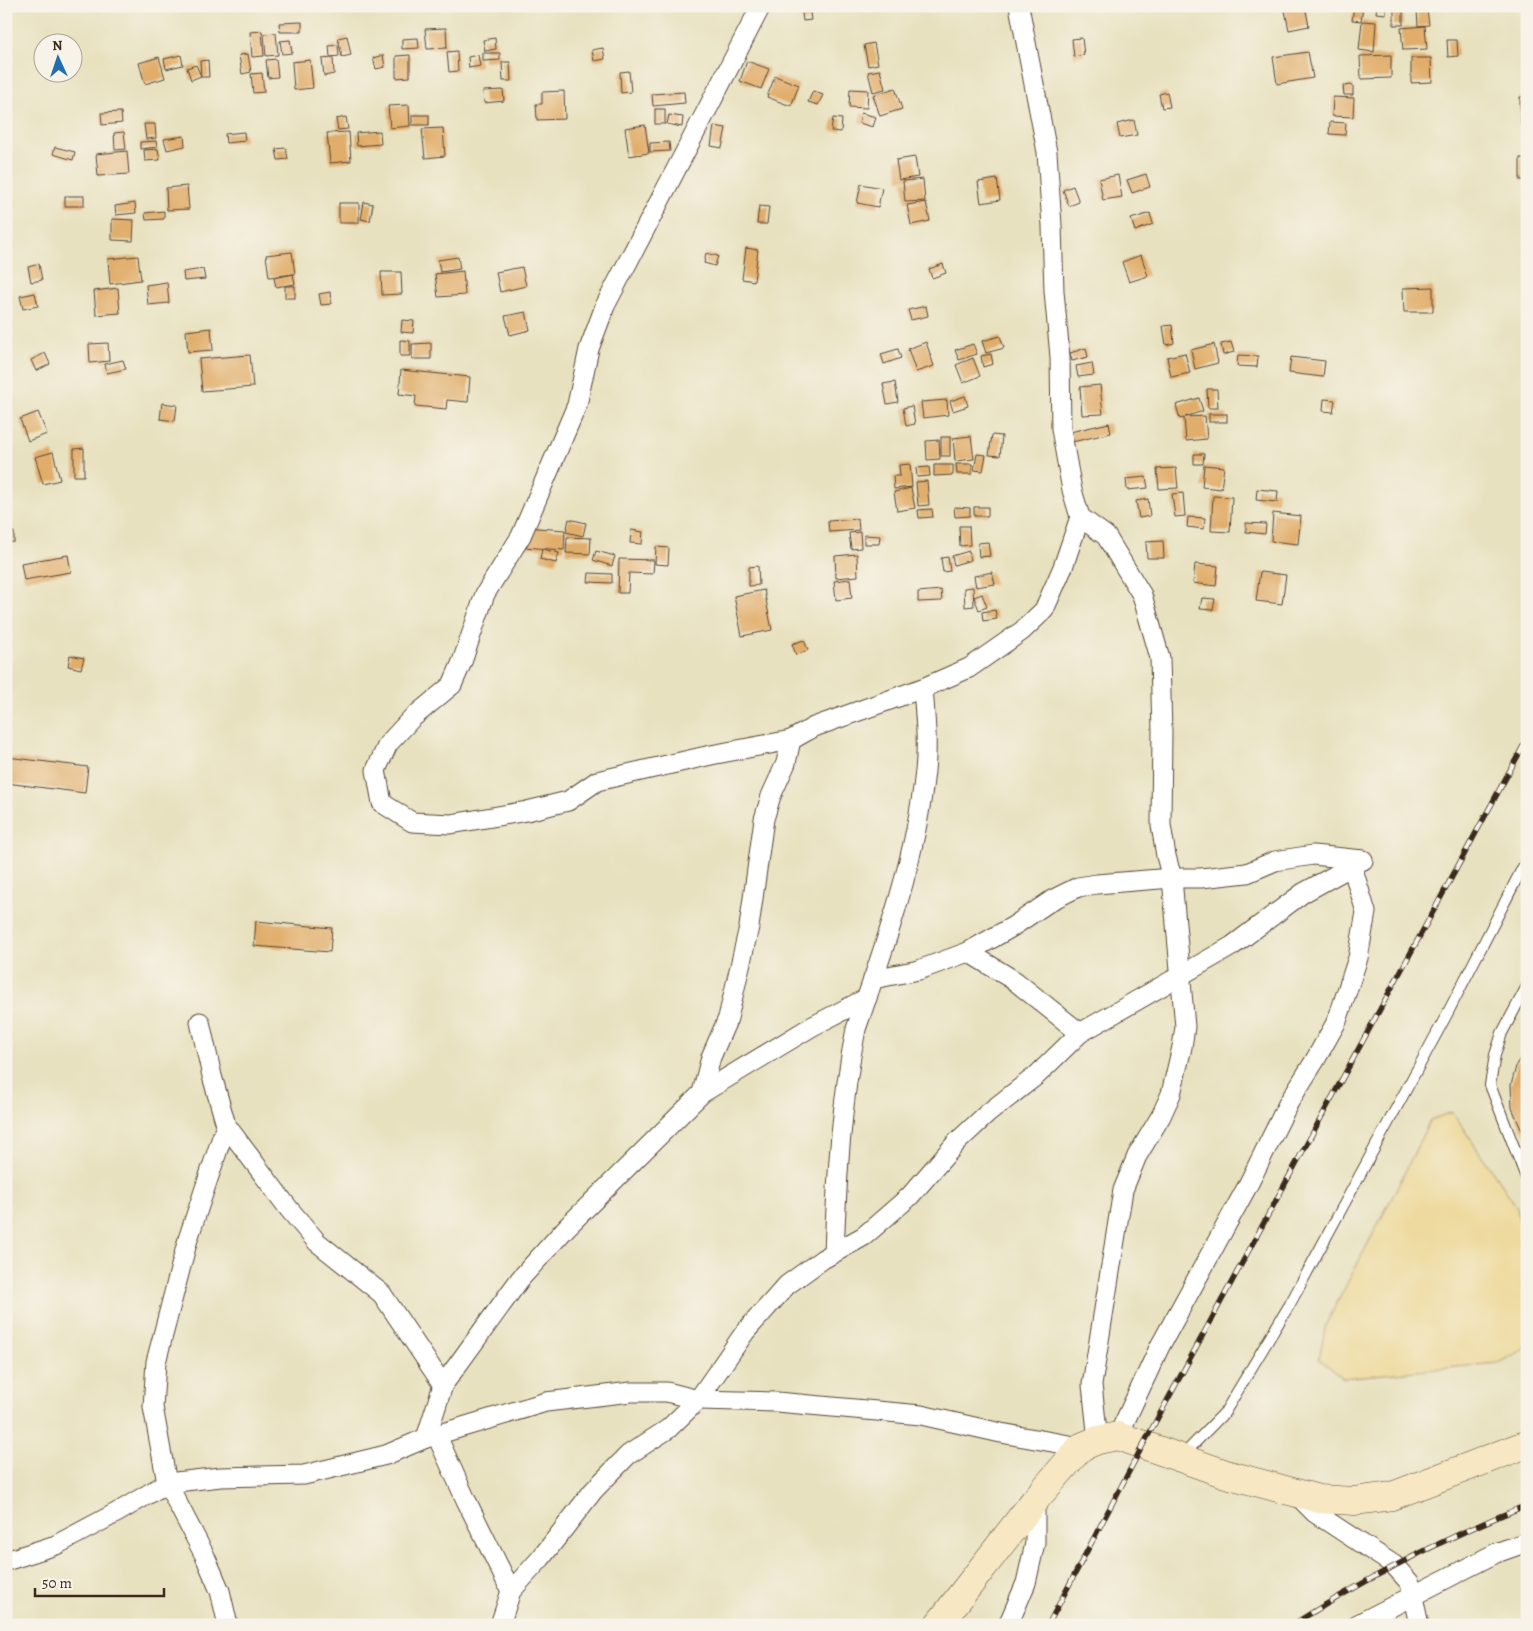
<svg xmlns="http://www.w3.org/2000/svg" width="1533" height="1631" viewBox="0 0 1533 1631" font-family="Alegreya,serif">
<rect width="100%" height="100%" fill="#f7f3e8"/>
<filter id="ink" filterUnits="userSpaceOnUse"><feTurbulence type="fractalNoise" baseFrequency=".02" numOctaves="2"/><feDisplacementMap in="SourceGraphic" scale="10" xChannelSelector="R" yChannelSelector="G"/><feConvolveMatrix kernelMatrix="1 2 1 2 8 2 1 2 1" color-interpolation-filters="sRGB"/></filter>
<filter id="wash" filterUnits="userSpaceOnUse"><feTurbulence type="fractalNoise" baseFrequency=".0096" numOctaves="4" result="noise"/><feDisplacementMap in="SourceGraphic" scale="20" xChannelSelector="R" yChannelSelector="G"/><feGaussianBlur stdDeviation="1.12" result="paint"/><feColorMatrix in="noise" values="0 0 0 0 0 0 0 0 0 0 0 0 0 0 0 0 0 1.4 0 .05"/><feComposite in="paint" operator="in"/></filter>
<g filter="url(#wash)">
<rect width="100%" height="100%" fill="#e8e1bf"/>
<polygon fill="#eeda9e" stroke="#94825e" points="1452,1112 1517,1207 1527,1265 1527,1348 1498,1363 1343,1378 1319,1359 1326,1324 1399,1184 1430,1120"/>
<g id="blocks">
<g fill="#e1ad6a">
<polygon points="801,6 809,6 811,20 803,21"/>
<polygon points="847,6 865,6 865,7 848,10"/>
<polygon points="1284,6 1305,6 1309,26 1289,30"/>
<polygon points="1354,6 1363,6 1361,21 1352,20"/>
<polygon points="1377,6 1386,6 1386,14 1376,13"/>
<polygon points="1427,9 1429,25 1418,26 1417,10"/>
<rect x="1394" y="10" width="9" height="15"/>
<polygon points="1362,21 1376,22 1374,52 1359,50"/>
<polygon points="302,22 302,32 280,32 279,23"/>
<polygon points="1425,26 1427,49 1403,50 1401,28"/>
<polygon points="446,28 447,48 427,49 425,29"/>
<polygon points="262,31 264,56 252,57 250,32"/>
<polygon points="276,33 278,55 266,56 264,34"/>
<polygon points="347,36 351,55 342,57 338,38"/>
<polygon points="418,38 419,48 402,49 402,39"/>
<polygon points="495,38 496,49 485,51 483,40"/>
<polygon points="1082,38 1084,55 1074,57 1072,39"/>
<polygon points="290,40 292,53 282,54 280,41"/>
<polygon points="1447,40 1457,40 1458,56 1448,57"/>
<polygon points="874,43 878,64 868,66 864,45"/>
<polygon points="338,45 339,56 330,57 329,46"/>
<polygon points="603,48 605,59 594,61 592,50"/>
<polygon points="457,51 458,71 449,72 447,52"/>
<polygon points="1308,52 1313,78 1277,84 1273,57"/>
<polygon points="483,53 500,53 500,60 483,61"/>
<polygon points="248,54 251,72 242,74 239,55"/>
<polygon points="181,55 183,65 166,69 164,59"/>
<polygon points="383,55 385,67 376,69 373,58"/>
<polygon points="410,55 410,77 396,78 396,56"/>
<polygon points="478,55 480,66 469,68 468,57"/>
<polygon points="1391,55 1391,78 1361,79 1360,56"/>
<polygon points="159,57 165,78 145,84 139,63"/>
<polygon points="333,58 334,74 324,76 322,59"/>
<polygon points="1411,58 1431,58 1432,82 1411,83"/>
<polygon points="276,59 278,77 268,78 266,60"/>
<polygon points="208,60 209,77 201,77 200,61"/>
<polygon points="310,60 313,88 294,90 292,62"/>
<polygon points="747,61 769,69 761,89 740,81"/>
<polygon points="502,62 510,62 511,81 503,81"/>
<polygon points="6,64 9,65 8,80 6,80"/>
<polygon points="196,65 201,76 191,80 187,68"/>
<polygon points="880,70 885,89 873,92 868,72"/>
<polygon points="629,71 631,92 621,93 620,72"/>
<polygon points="262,73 264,92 253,93 251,74"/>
<polygon points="775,76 799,85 791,106 767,97"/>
<polygon points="1353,85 1353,95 1344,95 1343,86"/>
<polygon points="895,88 902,109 880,116 873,95"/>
<polygon points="850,89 868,90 867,108 849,107"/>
<polygon points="503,90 504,101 484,103 483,91"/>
<polygon points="564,91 565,119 537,120 536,104 542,104 542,92"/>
<polygon points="813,91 823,95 818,105 808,102"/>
<polygon points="684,92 685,103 653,106 652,94"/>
<polygon points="1167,92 1170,107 1162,108 1159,94"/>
<polygon points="1333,97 1354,98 1353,117 1332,116"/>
<polygon points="1520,97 1527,97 1527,125 1521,126"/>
<polygon points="409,105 410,126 390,128 388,106"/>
<rect x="655" y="109" width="10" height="15"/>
<polygon points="121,112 122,123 102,125 101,113"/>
<polygon points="861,113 876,117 873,127 859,123"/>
<rect x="412" y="115" width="17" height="10"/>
<polygon points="669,115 683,117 682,127 667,124"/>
<polygon points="346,117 348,129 338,130 336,119"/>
<polygon points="833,118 842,119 841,132 831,131"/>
<polygon points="1134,120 1137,135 1120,138 1117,124"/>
<polygon points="1330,122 1346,123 1345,135 1329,134"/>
<polygon points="144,124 155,124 156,138 146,139"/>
<polygon points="645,125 649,153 629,156 625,128"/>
<polygon points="714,126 726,128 722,148 711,146"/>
<polygon points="443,128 445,156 425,158 422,129"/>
<polygon points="380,131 381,144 357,146 356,133"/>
<polygon points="124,132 126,149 115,150 114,133"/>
<polygon points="244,132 245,141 226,143 225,134"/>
<polygon points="349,132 351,161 330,163 327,133"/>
<polygon points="184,136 185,146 167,150 164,139"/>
<polygon points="156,141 157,147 140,149 140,142"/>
<polygon points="669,142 670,151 650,152 650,143"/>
<polygon points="55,147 75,152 73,160 53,154"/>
<polygon points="286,148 288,159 278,160 276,149"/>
<polygon points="158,149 160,160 145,161 144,150"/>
<polygon points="127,151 129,174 98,176 96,154"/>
<polygon points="915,157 918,177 899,180 896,160"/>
<rect x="1520" y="158" width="7" height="22"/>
<polygon points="1146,174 1150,187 1132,193 1127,180"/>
<polygon points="1118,175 1122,197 1103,200 1099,179"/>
<polygon points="923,179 925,201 905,202 903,181"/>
<polygon points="997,179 1000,200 981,203 978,182"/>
<polygon points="861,184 882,188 878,207 857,203"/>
<polygon points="187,186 189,209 167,210 166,188"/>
<polygon points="1073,186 1079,202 1069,206 1063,190"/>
<rect x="65" y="196" width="19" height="10"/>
<polygon points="364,202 373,204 370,221 361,219"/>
<polygon points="926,202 930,221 911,225 907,205"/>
<polygon points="135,203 136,213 116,215 115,206"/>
<rect x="339" y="203" width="20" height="20"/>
<polygon points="759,206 769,207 767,224 757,224"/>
<polygon points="164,211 164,219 146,220 145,213"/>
<polygon points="1150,213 1153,224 1135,231 1131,219"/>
<polygon points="112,219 134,220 133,241 112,240"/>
<polygon points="746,248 758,250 754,281 742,279"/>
<polygon points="292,252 295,274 269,277 266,255"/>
<polygon points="706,253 718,256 715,266 704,263"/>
<polygon points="1141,255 1148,276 1129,282 1122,262"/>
<polygon points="138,256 141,280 110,284 108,259"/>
<polygon points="458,257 460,269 440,272 438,260"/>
<polygon points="39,264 42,280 31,282 28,267"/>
<polygon points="943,264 946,273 932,278 929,269"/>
<polygon points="522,267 526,286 500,292 496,272"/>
<polygon points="203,269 205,279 184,281 183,272"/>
<polygon points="463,271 465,295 438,297 435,274"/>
<polygon points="381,272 401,272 402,294 382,295"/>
<polygon points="293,274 295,284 276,287 274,278"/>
<polygon points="167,282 169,303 148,305 146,285"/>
<rect x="285" y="286" width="10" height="12"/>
<polygon points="1433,287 1433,312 1404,312 1403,288"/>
<polygon points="118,288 120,313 96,315 94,291"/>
<polygon points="330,292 331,304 321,305 319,294"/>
<polygon points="35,293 38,306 23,309 20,296"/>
<polygon points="926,306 928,316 911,320 908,310"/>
<polygon points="526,312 530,330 510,335 505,316"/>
<polygon points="402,320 414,321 413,333 401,332"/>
<polygon points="1172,325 1174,343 1166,345 1163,326"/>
<polygon points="211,328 213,350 188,352 186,331"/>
<polygon points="1000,336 1004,348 986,353 982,341"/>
<polygon points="400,340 410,341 410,356 400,356"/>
<polygon points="926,342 934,366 916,372 908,349"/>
<polygon points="1231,342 1234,352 1223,355 1221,344"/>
<polygon points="108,343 109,361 90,363 89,344"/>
<polygon points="431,343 431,359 412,359 412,344"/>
<polygon points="973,344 977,354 959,360 955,350"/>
<polygon points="1214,344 1218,363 1195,369 1191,350"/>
<polygon points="1086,348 1088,357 1072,361 1070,353"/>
<polygon points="898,349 901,358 884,364 881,354"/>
<polygon points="45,353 50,364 36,371 31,360"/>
<polygon points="1185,353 1190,373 1171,377 1167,357"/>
<polygon points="991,354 993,364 983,367 981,356"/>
<polygon points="250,355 253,387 202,391 199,359"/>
<polygon points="1238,355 1258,356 1257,367 1237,366"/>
<polygon points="1291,357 1325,361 1323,377 1289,373"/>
<polygon points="973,358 980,376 963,383 956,365"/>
<polygon points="123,360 126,369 107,373 105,364"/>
<polygon points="1092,363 1094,375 1078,377 1076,366"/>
<polygon points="6,365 11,373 6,376"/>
<polygon points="401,370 470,377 468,402 447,400 446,409 415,406 416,396 399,394"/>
<polygon points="895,382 898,402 887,404 883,384"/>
<polygon points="1100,385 1103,414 1082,415 1080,387"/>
<polygon points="1207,389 1217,389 1218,408 1208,408"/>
<polygon points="965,396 968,406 953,411 950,401"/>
<polygon points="1199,398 1203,411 1185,417 1205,416 1207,439 1186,441 1184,418 1180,419 1176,405"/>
<polygon points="1324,399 1335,400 1333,412 1323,411"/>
<polygon points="947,400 948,415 923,418 921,402"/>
<polygon points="162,403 177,405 175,421 160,419"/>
<polygon points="912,406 915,424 906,426 903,408"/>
<polygon points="38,412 47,434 28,441 20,419"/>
<rect x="1209" y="414" width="18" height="8"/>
<polygon points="1109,423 1111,433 1072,442 1070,432"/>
<polygon points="992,435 1002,436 1000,456 989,455"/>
<polygon points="971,436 974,459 955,461 953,438"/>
<rect x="941" y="437" width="9" height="19"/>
<polygon points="939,440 940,459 927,460 926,441"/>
<polygon points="84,448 84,476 74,476 74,449"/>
<polygon points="53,452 60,480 43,484 35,457"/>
<polygon points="977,454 986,455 983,471 974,470"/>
<polygon points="1194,454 1204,454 1203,464 1194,464"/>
<polygon points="910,464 912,487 894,489 893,476 900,476 899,465"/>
<polygon points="956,464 972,464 972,474 957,474"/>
<polygon points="934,465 953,465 953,475 934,476"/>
<polygon points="1204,465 1224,467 1221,489 1202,487"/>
<polygon points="929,467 930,476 917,477 916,468"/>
<polygon points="1176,468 1178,488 1159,489 1157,469"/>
<polygon points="1146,477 1148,488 1127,490 1126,479"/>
<polygon points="927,481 929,505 918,506 916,482"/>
<polygon points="911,488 915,508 897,511 894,492"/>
<polygon points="1257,489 1278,491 1277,502 1256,500"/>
<polygon points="1183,493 1185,516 1175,517 1172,494"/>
<polygon points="1213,496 1232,497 1230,532 1211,531"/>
<polygon points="1148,499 1150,516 1139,518 1136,501"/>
<polygon points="954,507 970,508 970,516 955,517"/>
<rect x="974" y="507" width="14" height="9"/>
<polygon points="932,509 933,517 919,518 918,510"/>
<polygon points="1273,513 1301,516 1298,544 1271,541"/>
<polygon points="1188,517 1205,518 1204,529 1187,527"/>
<polygon points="569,519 586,523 583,536 566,532"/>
<polygon points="858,519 859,530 829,532 828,521"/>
<polygon points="1246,523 1266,524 1265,534 1246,532"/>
<polygon points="959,526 969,526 970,545 960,546"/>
<polygon points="524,527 565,530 564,550 523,547"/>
<polygon points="631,530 643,532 642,544 630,543"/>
<polygon points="6,532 14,532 14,542 6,543"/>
<polygon points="860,532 861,548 851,549 849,533"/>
<polygon points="864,535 880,536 879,544 864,544"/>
<polygon points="567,537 591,538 590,554 566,553"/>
<polygon points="1163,541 1164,558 1147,558 1146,542"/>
<polygon points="988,542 990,556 979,557 978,543"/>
<polygon points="656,547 669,548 668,565 655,564"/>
<polygon points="542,549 559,553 556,563 540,559"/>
<polygon points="596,551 615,556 612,566 593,560"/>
<polygon points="969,551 971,560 954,565 952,556"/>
<polygon points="857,554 858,576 836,578 835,556"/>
<polygon points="68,555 71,572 24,580 21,563"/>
<polygon points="948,557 950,571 943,572 941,558"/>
<polygon points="619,559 654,560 653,574 629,573 628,593 618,593"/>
<polygon points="1195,564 1218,566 1216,586 1193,583"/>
<polygon points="758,566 759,585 749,586 749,567"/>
<polygon points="992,572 995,584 976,587 974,576"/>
<polygon points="1260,572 1286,575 1282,604 1256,601"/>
<polygon points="589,573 612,574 612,583 588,582"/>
<polygon points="850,579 852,598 836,600 834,581"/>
<polygon points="973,587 974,606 965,607 964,588"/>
<polygon points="764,590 772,630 742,636 734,596"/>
<polygon points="941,590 942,601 918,602 918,592"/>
<polygon points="982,594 987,607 979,610 974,597"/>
<polygon points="1202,598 1215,599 1213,610 1200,609"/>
<polygon points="995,610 997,619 983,621 982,612"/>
<polygon points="804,640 808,650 796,655 792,644"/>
<polygon points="70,655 84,658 81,669 68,666"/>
<polygon points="7,757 88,767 85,793 6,783"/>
<polygon points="256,921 332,928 330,952 254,946"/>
<polygon points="1527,1049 1527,1136 1521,1129 1512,1108 1511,1085 1517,1063"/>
</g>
</g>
</g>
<g filter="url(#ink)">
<use href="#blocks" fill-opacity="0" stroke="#554536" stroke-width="1"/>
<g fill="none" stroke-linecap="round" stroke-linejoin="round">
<defs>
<g id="lane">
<polyline points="1527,986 1502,1033 1495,1055 1490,1085 1527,1180"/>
<polyline points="1182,1456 1225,1412 1290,1304 1445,1018 1527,859"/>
</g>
<g id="street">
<polyline points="761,6 605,306 589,349 577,405 521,536 485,594 462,662 452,685 411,719 388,744 376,770 382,803 412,822 451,824 527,811 568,801 597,781 711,755 791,740"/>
<polyline points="1019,6 1047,152 1052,226 1054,291 1060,357 1061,429 1072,490 1080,517 1106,536 1142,595 1160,658 1162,732 1161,825 1166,856 1172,878 1185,1027 1182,1047 1171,1094 1161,1116 1137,1156 1123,1190 1092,1385 1098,1440"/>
<polyline points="968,952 1015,981 1080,1033"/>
<polyline points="873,979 919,970 968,952 1012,927 1052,900 1078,887 1097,884 1172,878 1201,878 1247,873 1275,861 1313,855 1363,860"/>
<polyline points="200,1022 212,1076 226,1125 188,1239 156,1362 153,1407 167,1483 205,1556 220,1591 228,1625"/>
<polyline points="702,1093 711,1057 728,1018 749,927 764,819 771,796 786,763 791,740 814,727 923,688 969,668 1022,631 1044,610 1063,567 1080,517"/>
<polyline points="226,1125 289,1209 317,1242 382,1294 443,1385"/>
<path d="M834,1253C837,1177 841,1103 856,1029C885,946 916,859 925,771C928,744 925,715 923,688"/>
<polyline points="437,1436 466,1500 511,1591"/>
<polyline points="1118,1436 1160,1346 1247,1187 1289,1102 1314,1062 1337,1021 1358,958 1366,912 1352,866"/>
<polyline points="426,1438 443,1385 520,1279 567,1227 702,1093 811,1027 867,998"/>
<polyline points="1296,1494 1315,1513 1394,1565 1410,1583 1419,1625"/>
<polyline points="6,1561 56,1545 118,1512 167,1483 221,1477 304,1475 386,1455 426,1438 546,1402 631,1392 667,1392 698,1400 777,1402 921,1415 1001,1433 1081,1447"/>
<polyline points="500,1625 511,1591 541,1558 593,1491 628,1455 668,1429 698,1400 745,1332 787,1285 823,1259 864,1236 910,1196 957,1142 987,1114 1037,1075 1080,1033 1232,946 1303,893 1363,860"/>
<polyline points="1008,1625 1026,1583 1035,1543 1035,1500"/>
<polyline points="1356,1625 1496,1553 1527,1542"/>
</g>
<polyline id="secondary" points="938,1625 1035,1500 1081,1447 1098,1440 1118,1436 1226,1474 1319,1499 1354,1501 1392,1496 1527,1444"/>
</defs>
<use href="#lane" stroke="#554536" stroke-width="12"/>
<use href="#street" stroke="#554536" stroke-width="21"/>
<use href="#secondary" stroke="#554536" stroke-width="29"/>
<use href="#lane" stroke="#fff" stroke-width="10"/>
<use href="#street" stroke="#fff" stroke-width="19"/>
<use href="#secondary" stroke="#f7e8c3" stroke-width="28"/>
<defs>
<g id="rail">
<polyline points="1048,1625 1143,1445 1527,739"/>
<path d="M1292,1625C1367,1578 1444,1538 1527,1505"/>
</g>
</defs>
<use href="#rail" stroke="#3b2a1e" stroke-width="5.5"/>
<use href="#rail" stroke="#f7f3e8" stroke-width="4" stroke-dasharray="11" stroke-linecap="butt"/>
</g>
</g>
<rect width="1533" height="1631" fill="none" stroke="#f7f3e8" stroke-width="25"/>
<g transform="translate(58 58) rotate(357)"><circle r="24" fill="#f7f3e8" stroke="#aca397"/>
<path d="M0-4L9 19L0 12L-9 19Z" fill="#1f6fb2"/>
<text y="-8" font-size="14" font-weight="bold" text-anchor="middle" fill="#3b2a1e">N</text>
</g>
<path d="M35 1588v8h129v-8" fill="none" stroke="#3b2a1e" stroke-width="2.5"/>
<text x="42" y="1588" font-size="15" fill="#3b2a1e" stroke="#f7f3e8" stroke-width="4" paint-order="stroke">50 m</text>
</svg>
